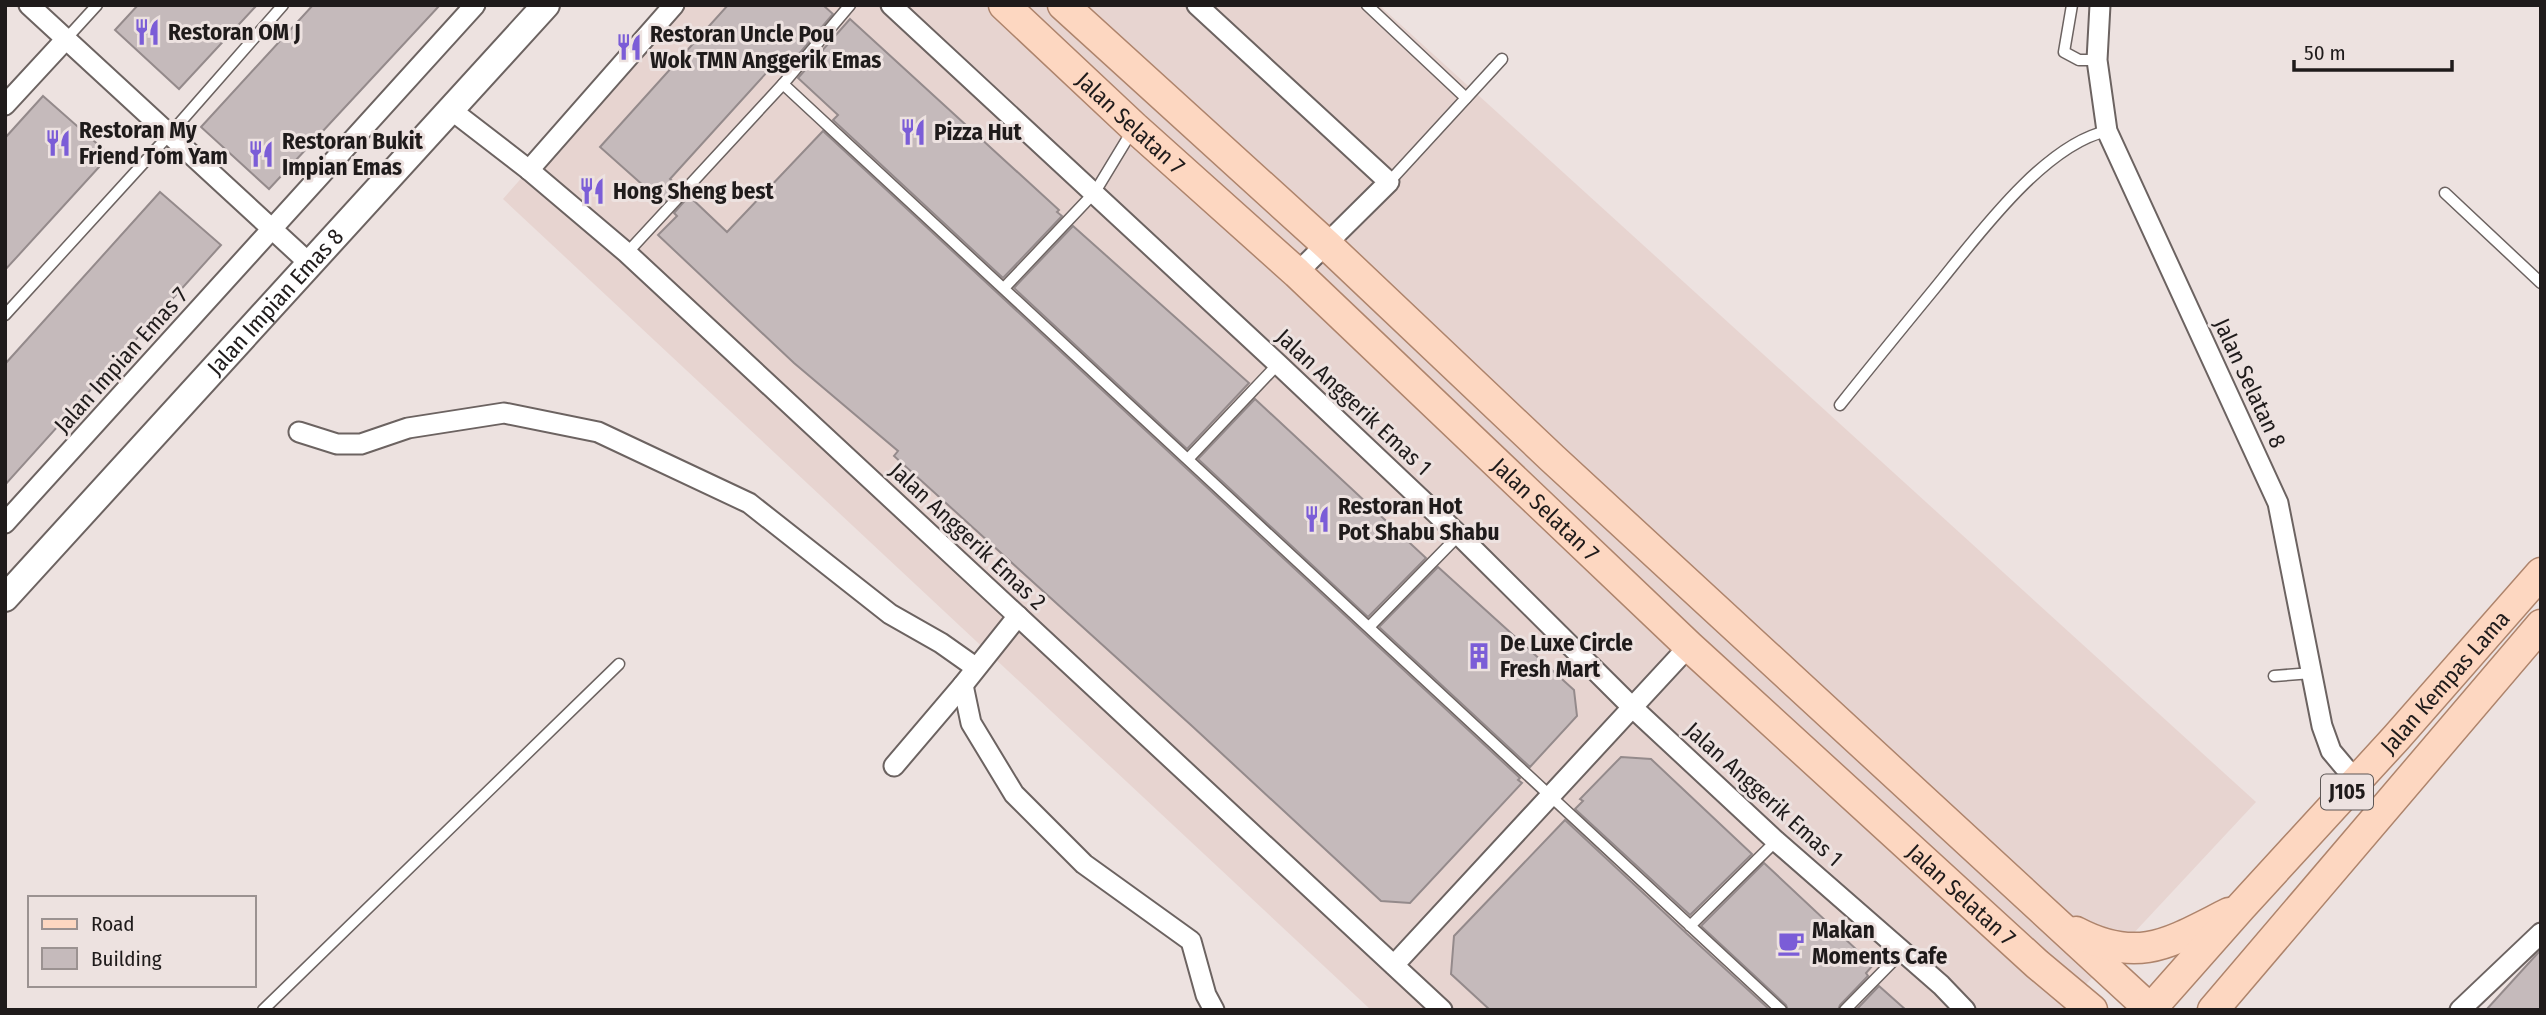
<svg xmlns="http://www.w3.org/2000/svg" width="2546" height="1015" viewBox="0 0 2546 1015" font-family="'Fira Sans Condensed',sans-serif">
<rect width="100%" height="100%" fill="#ede2e0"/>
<polygon fill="#e7d4d0" points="674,5 1379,5 2256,802 2062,1010 1371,1010 503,199"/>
<g fill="#c5babb" stroke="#948a8b" stroke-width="2">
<polygon points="138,5 257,5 179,89 115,30"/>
<polygon points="313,5 440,5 269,189 201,127"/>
<polygon points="728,5 823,5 833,14 787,68 778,60 670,179 678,186 663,203 600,147"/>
<polygon points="850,19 1059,210 1057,212 1062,216 1003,278 833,120 838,115 798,78"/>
<polygon points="43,96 110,155 5,270 5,138"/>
<polygon points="823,131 1520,778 1518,780 1522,783 1410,903 1381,901 1192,726 894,456 898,451 794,363 658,235 677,216 674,213 689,196 727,232"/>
<polygon points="160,192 221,245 5,485 5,364"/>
<polygon points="1073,226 1249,383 1187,449 1014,288"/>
<polygon points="1255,399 1426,558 1368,617 1198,459"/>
<polygon points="1438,567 1574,690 1577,716 1530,767 1379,627"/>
<polygon points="1621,757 1651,759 1752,854 1690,915 1575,809 1583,801 1580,799"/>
<polygon points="1565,820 1685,932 1770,1010 1490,1010 1451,974 1454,936"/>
<polygon points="1764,863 1873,965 1866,973 1868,976 1840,1005 1838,1010 1788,1010 1786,1005 1701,926"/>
<polygon points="2541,950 2541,1010 2486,1010 2537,954"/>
<polygon points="1879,986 1906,1010 1856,1010"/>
</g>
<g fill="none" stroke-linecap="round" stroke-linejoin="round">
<defs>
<g id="lane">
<polyline points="1367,5 1466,98"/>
<polyline points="2072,5 2064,52 2079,60 2097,60"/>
<polyline points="66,39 97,5"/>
<polyline points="783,84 850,5"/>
<polyline points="1389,182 1502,59"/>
<polyline points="2445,193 2541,283"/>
<polyline points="627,253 783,84 1781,1010"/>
<polyline points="1005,287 1095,192 1132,131"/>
<polyline points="5,315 170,134 283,5"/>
<path d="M1840,405C1871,366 1903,327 1935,288C1976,238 2043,145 2107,131"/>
<polyline points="1188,459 1278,364"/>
<polyline points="1370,626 1459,535"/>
<polyline points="2274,676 2312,673"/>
<polyline points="1690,926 1776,841"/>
<polyline points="263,1010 619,664"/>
<polyline points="1845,1010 1903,951"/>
</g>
<g id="street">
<polyline points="29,5 309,263"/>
<polyline points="891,5 1278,364 1459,535 1632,707 1776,841 1941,985 1965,1010"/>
<polyline points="1197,5 1389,182 1297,273"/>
<polyline points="2100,5 2097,60 2107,131 2278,503 2322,726 2331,751 2357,782"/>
<polyline points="5,105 66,39"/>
<polyline points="450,109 529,170 627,253 1442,1010"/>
<polyline points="529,170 674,5"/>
<polyline points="299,432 337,444 361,444 408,428 504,413 598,432 749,503 890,614 941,643 975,667"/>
<polyline points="5,523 475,5"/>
<polyline points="963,685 971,723 1014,794 1084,864 1191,941 1206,995 1214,1010"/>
<polyline points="894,766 963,685 1018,616"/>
<polyline points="1394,965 1689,646"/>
<polyline points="2460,1010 2541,933"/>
</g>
<g id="secondary">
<path id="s1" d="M5,598L546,5"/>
</g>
<g id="primary">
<path id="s2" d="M1004,5L1134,127L1297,273L1689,646L2037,964L2092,1010"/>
<polyline points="1063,5 1326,244 1552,458 2151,1010"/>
<path d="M2076,932C2139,965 2171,942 2229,913"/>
<path id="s3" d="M2150,1010L2241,907L2396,738L2541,573"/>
<polyline points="2213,1010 2541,625"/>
</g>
</defs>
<use href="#lane" stroke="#6c6361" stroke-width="13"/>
<use href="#street" stroke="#6c6361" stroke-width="23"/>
<use href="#secondary" stroke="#6c6361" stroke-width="30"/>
<use href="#primary" stroke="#ae846c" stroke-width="33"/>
<use href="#lane" stroke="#fff" stroke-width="10"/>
<use href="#street" stroke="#fff" stroke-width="19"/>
<use href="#secondary" stroke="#fff" stroke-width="26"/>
<use href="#primary" stroke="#fdd7c1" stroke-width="30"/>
</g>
<defs>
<symbol id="restaurant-bare" viewBox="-9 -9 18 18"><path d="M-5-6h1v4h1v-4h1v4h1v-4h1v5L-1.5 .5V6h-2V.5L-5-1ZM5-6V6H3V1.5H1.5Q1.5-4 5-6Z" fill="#7b5dd7" stroke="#ede2e0" stroke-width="2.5" paint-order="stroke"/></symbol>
<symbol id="building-bare" viewBox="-9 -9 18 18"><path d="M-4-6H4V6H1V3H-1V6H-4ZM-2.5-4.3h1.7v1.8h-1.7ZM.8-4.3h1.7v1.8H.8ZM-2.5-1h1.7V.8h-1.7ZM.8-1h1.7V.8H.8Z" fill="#7b5dd7" stroke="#ede2e0" stroke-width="2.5" paint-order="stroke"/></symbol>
<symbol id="cafe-bare" viewBox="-9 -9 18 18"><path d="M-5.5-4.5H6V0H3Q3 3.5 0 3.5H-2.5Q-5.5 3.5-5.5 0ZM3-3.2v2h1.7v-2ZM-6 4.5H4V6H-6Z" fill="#7b5dd7" stroke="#ede2e0" stroke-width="2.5" paint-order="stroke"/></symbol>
</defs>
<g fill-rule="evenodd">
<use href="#restaurant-bare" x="128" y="13" width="38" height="38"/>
<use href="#restaurant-bare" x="610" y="28" width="38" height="38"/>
<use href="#restaurant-bare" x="894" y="113" width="38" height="38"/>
<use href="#restaurant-bare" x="39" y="124" width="38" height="38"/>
<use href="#restaurant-bare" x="242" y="135" width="38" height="38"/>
<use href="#restaurant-bare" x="573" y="172" width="38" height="38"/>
<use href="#restaurant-bare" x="1298" y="500" width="38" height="38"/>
<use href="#building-bare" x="1460" y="637" width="38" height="38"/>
<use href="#cafe-bare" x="1772" y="924" width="38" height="38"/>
</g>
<g text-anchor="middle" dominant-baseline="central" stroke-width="6" stroke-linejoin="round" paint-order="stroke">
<rect fill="#ede2e0" stroke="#5d5756" stroke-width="2" x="2321" y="774.5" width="52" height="35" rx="5"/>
<g font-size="21" font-weight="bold" fill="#1f1b1b">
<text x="2347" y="792">J105</text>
</g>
<g font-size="23" font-weight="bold" fill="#1f1b1b" stroke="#ede2e0" text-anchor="start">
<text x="168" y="32">Restoran OM J</text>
<text x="650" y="34">Restoran Uncle Pou<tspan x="650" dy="26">Wok TMN Anggerik Emas</tspan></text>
<text x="79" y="130">Restoran My<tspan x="79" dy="26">Friend Tom Yam</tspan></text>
<text x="934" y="132">Pizza Hut</text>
<text x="282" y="141">Restoran Bukit<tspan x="282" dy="26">Impian Emas</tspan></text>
<text x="613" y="191">Hong Sheng best</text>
<text x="1338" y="506">Restoran Hot<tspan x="1338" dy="26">Pot Shabu Shabu</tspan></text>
<text x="1500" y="643">De Luxe Circle<tspan x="1500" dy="26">Fresh Mart</tspan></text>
<text x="1812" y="930">Makan<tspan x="1812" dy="26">Moments Cafe</tspan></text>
</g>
<g font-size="23" fill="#1f1b1b" stroke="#ede2e0">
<text stroke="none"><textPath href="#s2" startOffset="173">Jalan Selatan 7</textPath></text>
<text stroke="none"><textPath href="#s1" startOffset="401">Jalan Impian Emas 8</textPath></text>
<text transform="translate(121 360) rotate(-48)">Jalan Impian Emas 7</text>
<text transform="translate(2250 383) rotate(65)">Jalan Selatan 8</text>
<text transform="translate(1354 402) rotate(43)">Jalan Anggerik Emas 1</text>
<text stroke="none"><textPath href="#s2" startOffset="740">Jalan Selatan 7</textPath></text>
<text transform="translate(968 536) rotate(43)">Jalan Anggerik Emas 2</text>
<text stroke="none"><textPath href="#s3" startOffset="441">Jalan Kempas Lama</textPath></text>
<text transform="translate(1764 794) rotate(42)">Jalan Anggerik Emas 1</text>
<text stroke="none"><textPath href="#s2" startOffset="1307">Jalan Selatan 7</textPath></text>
</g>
</g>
<rect width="2546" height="1015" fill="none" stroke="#1f1b1b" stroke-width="14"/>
<rect x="28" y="896" width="228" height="91" fill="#ede2e0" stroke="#9b9291" stroke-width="2"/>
<rect x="42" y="919" width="35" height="10" fill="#fdd7c1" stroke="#9b9291" stroke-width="2"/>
<text x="91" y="931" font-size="21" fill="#1f1b1b">Road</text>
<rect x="42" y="948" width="35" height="21" fill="#c5babb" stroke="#9b9291" stroke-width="2"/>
<text x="91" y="966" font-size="21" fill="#1f1b1b">Building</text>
<path d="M2294 60v10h158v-10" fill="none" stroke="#1f1b1b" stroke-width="3.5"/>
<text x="2304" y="60" font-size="21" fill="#1f1b1b" stroke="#ede2e0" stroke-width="5" paint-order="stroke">50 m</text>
</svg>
